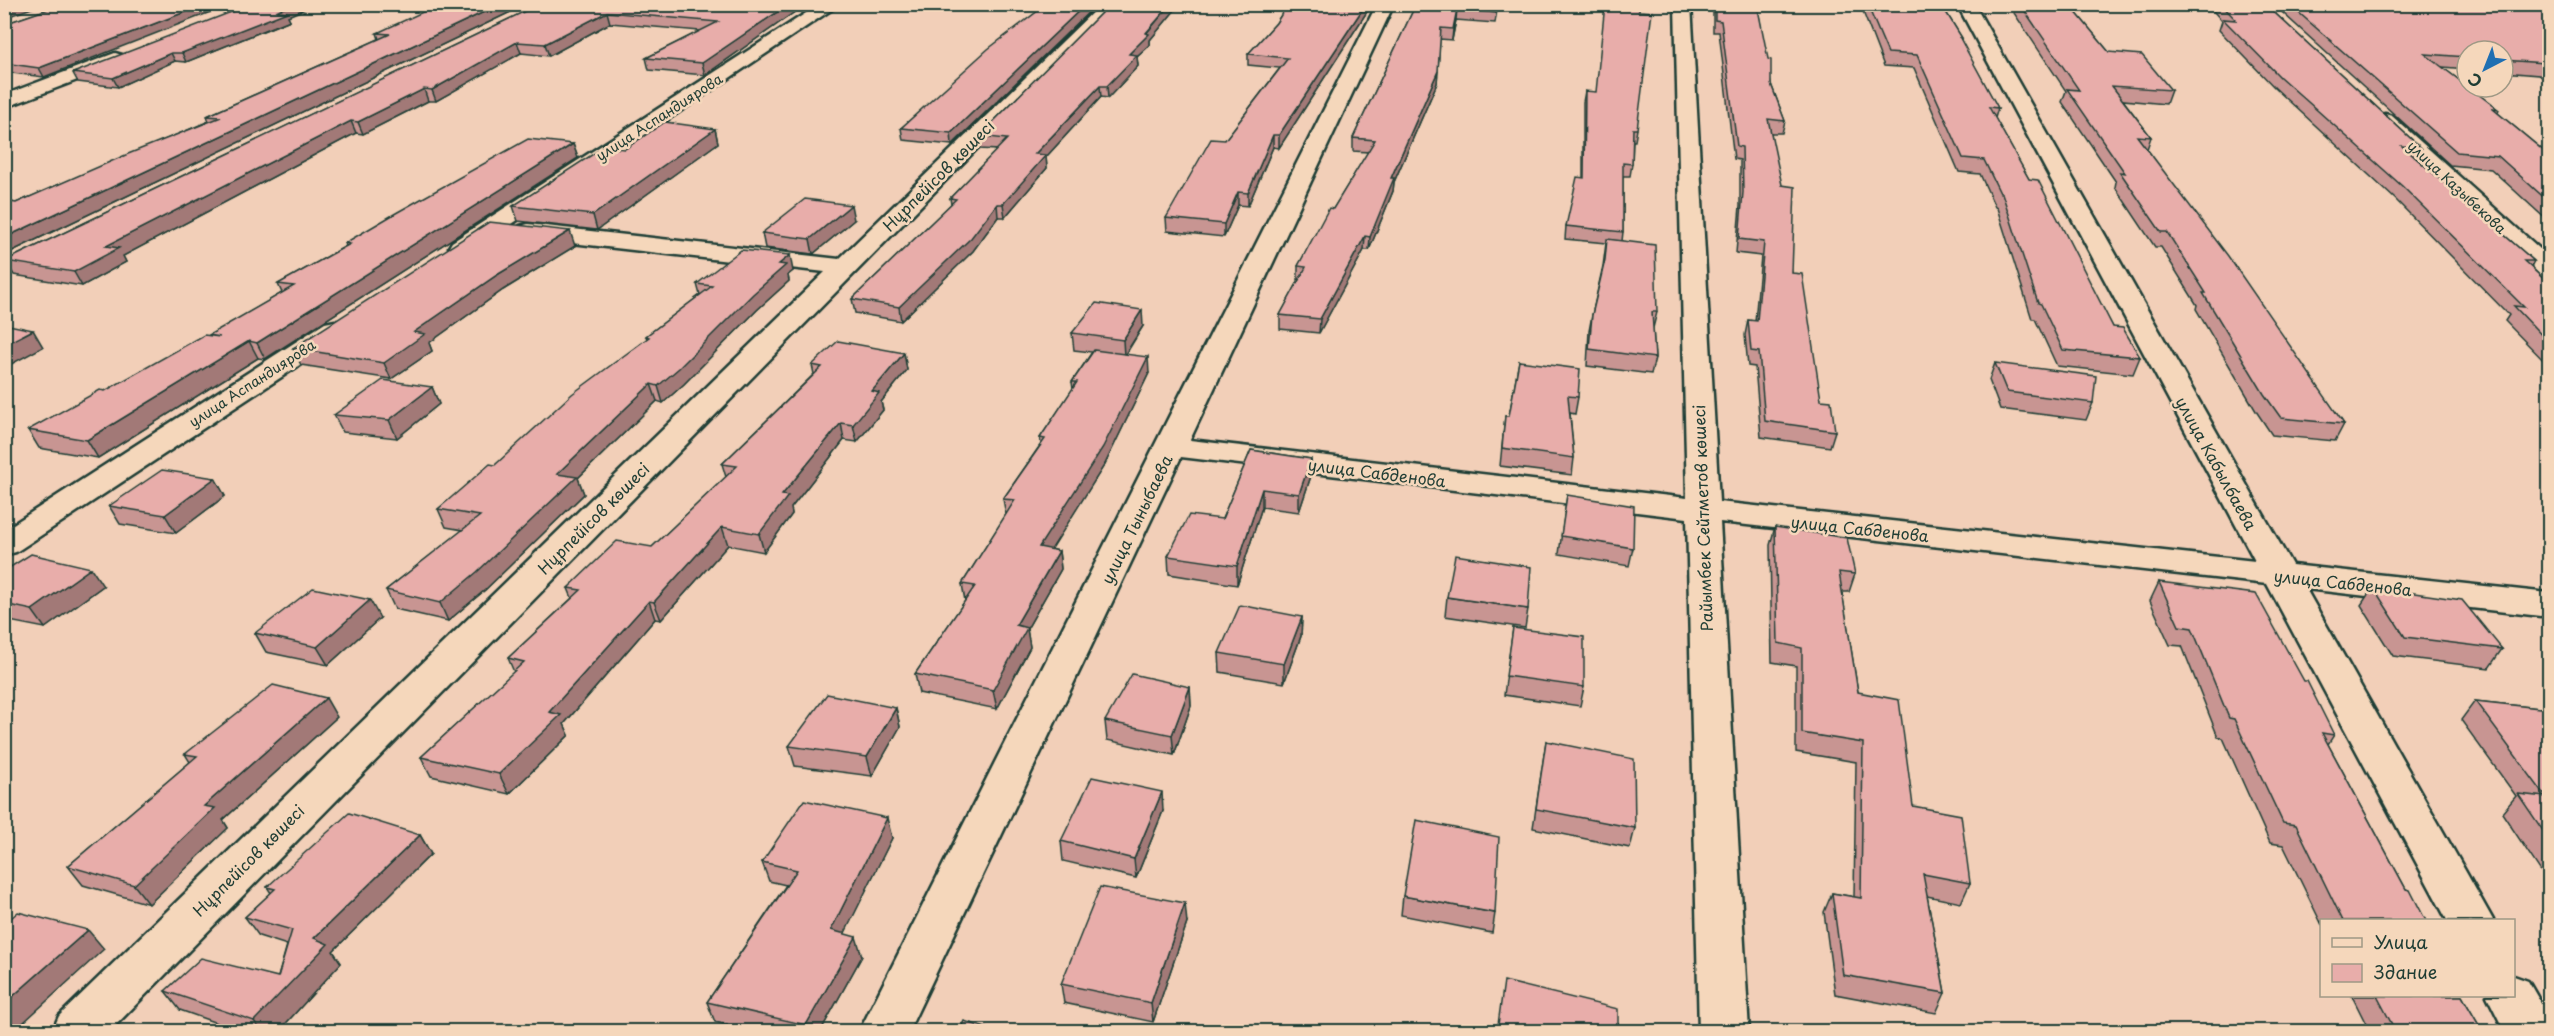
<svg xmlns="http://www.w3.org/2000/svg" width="2554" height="1036" viewBox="0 0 2554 1036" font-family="'Playpen Sans',sans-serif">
<rect width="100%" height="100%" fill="#f2cfb8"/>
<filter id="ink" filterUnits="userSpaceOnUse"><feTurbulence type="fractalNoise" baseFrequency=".0167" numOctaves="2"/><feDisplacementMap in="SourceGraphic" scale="12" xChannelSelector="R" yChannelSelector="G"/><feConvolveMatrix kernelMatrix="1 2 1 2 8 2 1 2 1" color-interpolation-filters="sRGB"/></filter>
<g filter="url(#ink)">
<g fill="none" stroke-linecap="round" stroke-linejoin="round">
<defs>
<g id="street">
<polygon points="1101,4 1119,4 109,1032 52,1032 59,1016 825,272 528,238 520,236 516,231 520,226 528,224 839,259"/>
<polygon points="1377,4 1394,4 1190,440 1687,498 1675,4 1691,4 1719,502 2255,561 1957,4 1974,4 2292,565 2550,593 2550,617 2306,589 2493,920 2447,920 2267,584 1720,522 1749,1032 1699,1032 1687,518 1181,457 908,1032 859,1032"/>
<polygon points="115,53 122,55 124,59 122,63 4,108 4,95"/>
<polygon points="2385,114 2392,116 2550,258 2550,279 2541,277 2378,124 2375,120 2378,116"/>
<polygon points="2514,976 2528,981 2550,1019 2550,1032 2505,1032 2487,996 2514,996"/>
</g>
<g id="secondary">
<polygon points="820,4 840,4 470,252 461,254 452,252 449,247 452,242"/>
<polygon points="335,321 345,323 349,329 345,335 16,552 4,555 4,530 325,323"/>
</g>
</defs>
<use href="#street" stroke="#1f3d34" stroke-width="5"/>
<use href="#secondary" stroke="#1f3d34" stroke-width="5"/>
<use href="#street" fill="#f5d7bb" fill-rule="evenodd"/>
<use href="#secondary" fill="#f5d7bb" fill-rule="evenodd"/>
</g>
<g fill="#c89592" stroke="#1f3d34" stroke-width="1.5">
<polygon points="63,4 44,77 4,72 4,24"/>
<polygon points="527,4 4,255 4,201 16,203 209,121 207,116 379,39 377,33"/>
<polygon points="540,4 806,4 705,75 649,70 646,58 700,31 610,23 549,56 521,53 436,101 428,101 363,134 356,133 123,256 126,262 82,286 14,275 5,261"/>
<polygon points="850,4 938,4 937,13"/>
<polygon points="994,4 1097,4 952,145 903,140 901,128 1039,10 994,6"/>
<polygon points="1110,4 1180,4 1150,40 1150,45 1137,57 1138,66 1108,98 1101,97 1046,157 1047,168 1005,217 998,217 973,251 901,321 855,313 852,299 951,204 950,198 997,150 980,149 979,136"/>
<polygon points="1288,4 1372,4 1279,148 1273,147 1248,206 1238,205 1224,237 1167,231 1166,218 1225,140 1280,68 1248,65 1248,54 1276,23"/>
<polygon points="1416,4 1498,4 1495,23 1456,20 1452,40 1440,39 1437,83 1394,182 1393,191 1369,250 1364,250 1319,333 1280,329 1280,315 1299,280 1298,280 1298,266 1368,152 1353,151 1353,138"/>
<polygon points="1713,4 1757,4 1771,84 1785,121 1782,133 1771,133 1792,273 1821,400 1835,431 1830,447 1761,437 1755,367 1748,366 1745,335 1748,320 1755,321 1761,256 1736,253 1740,206 1740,160 1734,159 1719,32 1713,32"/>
<polygon points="1860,4 1941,4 1962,38 1961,41 1998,108 1995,118 2029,179 2113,327 2140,357 2133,374 2057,366 2035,319 2032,319 1997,208 1995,207 1980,174 1959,172 1914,68 1884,66"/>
<polygon points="2008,4 2069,4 2109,52 2171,90 2166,104 2123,100 2151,137 2147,149 2344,424 2335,441 2272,435 2256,411 2196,309 2197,305 2161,247 2155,247 2115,187 2116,182 2062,102 2066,91"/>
<polygon points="2207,4 2265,4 2421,148 2416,158 2534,261 2531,267 2550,285 2550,367 2505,321 2509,315 2395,199 2275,88 2219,30 2222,21"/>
<polygon points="2273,4 2550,4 2550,83 2539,75 2503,72 2503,51 2467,51 2467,69 2442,67 2499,110 2498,113 2550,156 2550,223 2491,169 2450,165"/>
<polygon points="288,16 290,20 186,62 175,61 118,87 78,82 73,73"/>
<polygon points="1585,91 1637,129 1635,141 1633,141 1632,164 1630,176 1623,176 1623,232 1622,241 1657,312 1653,328 1655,358 1651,374 1587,366 1589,331 1592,315 1603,266 1606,243 1565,239 1566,226 1583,178 1583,102"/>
<polygon points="715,129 718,143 597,230 518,221 513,206 625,149"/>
<polygon points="573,144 578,158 265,359 258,358 98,458 39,448 28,430 105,391 209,336 282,293 278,284 346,246 345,243"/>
<polygon points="854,220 813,254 765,248 762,233"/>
<polygon points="575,246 503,290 429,343 432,351 391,379 301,365 293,348"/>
<polygon points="793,271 788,275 789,281 757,310 684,384 663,403 657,401 578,478 584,494 485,590 448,621 395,609 386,590 463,530 446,527 438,509 495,465 647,339 646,336 700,295 697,284"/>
<polygon points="1143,326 1126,354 1149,373 1105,464 1051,549 1059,551 1061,569 1027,629 1030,647 997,709 919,693 915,674 965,601 962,584 1006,515 1003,499 1041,444 1040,438 1073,389 1072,382 1092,352 1074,350 1072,333"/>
<polygon points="904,353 907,370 881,402 883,410 857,442 844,440 791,508 792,514 764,552 728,545 661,620 655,619 564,724 569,735 509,794 431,776 421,757 514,672 508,658 572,598 568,588 652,547 726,477 722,464 814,374 812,365"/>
<polygon points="1519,361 1578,397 1575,414 1570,413 1574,458 1572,475 1500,466 1505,416 1509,416"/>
<polygon points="1995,363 2093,403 2086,420 2000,409 1989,380"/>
<polygon points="432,387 439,404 397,438 343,432 334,415"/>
<polygon points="1251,450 1311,459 1311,476 1299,512 1262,507 1237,585 1169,574 1168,556 1222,519"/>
<polygon points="215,478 225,496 176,533 120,524 109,506"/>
<polygon points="1567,495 1633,548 1629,566 1559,554"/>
<polygon points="1775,527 1855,574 1849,592 1842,592 1858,692 1913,806 1970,883 1961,903 1927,896 1945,993 1936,1013 1835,994 1824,912 1832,893 1854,897 1856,762 1796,752 1796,666 1772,662 1770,545"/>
<polygon points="4,571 103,586 45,628 4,620"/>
<polygon points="2159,582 2334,735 2328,744 2406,889 2426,921 2322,921 2322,925 2283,845 2270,843 2223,738 2218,737 2182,646 2170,645 2150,601"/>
<polygon points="2373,587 2502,649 2489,668 2393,656 2361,605"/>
<polygon points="1447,597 1528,609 1525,628 1445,616"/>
<polygon points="1302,617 1301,636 1284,683 1220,672 1219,653"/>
<polygon points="380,618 328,665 266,652 255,633"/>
<polygon points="1513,628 1584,687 1580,706 1504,695"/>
<polygon points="1190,687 1191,706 1174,755 1107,740 1105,721"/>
<polygon points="2475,701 2550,709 2550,885 2502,813 2516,796 2461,720"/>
<polygon points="896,708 900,727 872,776 795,766 789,746"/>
<polygon points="337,717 223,820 228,828 149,904 83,885 68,866 190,762 185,754"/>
<polygon points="1546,741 1635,828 1630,848 1533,828"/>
<polygon points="1163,811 1136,878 1063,861 1061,841"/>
<polygon points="420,835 431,854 333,951 341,963 278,1032 242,1032 180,1010 165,991 278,977 287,945 259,936 245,917 271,893 267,887"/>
<polygon points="892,838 844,934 862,956 820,1032 757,1032 715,1022 707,1002 786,885 769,881 762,862"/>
<polygon points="1403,896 1495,913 1492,933 1401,915"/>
<polygon points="1187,923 1153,1022 1064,1003 1061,984"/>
<polygon points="2352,996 2462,996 2483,1032 2370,1032"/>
</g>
<g fill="#a27977" stroke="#1f3d34" stroke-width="1.5">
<polygon points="16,4 43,4 4,18 4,9"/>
<polygon points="206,4 231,4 44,77 39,68"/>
<polygon points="293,4 317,4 288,16 290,20 186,62 182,53 276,11"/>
<polygon points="501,4 527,4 4,255 4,238"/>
<polygon points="789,4 806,4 705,75 702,63"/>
<polygon points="1086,4 1097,4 952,145 951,133"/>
<polygon points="1171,4 1180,4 1150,40 1150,45 1137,57 1138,66 1108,98 1107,86 1129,54"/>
<polygon points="1366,4 1372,4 1279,148 1279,135"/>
<polygon points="1457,9 1456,20 1452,40 1453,29"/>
<polygon points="607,12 610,23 549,56 545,44"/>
<polygon points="517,42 521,53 436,101 432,90"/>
<polygon points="171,53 175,61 118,87 113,78"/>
<polygon points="1438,71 1437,83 1394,182 1393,191 1369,250 1370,237 1391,178"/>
<polygon points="1100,86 1101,97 1046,157 1047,168 1005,217 1003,204 1035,154"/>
<polygon points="424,89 428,101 363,134 358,122"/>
<polygon points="351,121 356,133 123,256 126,262 82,286 74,272 106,246"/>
<polygon points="715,129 718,143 597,230 593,215"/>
<polygon points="1273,135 1273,147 1248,206 1248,193"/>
<polygon points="573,144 578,158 265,359 257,343"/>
<polygon points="1238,192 1238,205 1224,237 1224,224"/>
<polygon points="997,204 998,217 973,251 901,321 899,307"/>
<polygon points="851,205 854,220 813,254 810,239"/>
<polygon points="570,231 575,246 503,290 429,343 432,351 391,379 384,363 414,332 497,275"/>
<polygon points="1365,236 1364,250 1319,333 1320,319"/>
<polygon points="790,255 793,271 788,275 789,281 757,310 684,384 663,403 658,386 779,264"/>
<polygon points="1142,310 1143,326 1124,356 1123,340"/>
<polygon points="33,330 43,347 4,368 4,345"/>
<polygon points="249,341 258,358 98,458 87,440"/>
<polygon points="904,353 907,370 881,402 883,410 857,442 853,425 872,391"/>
<polygon points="1148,357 1149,373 1105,464 1041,566 1039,547"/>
<polygon points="651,384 657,401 578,478 584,494 485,590 448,621 440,603 557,474"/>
<polygon points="432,387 439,404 397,438 389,420"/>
<polygon points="841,423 844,440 791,508 792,514 764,552 759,534 782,495"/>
<polygon points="1311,459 1311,476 1299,512 1299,494"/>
<polygon points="215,478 225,496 176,533 165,515"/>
<polygon points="1262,489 1262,507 1237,585 1237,566"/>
<polygon points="722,527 728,545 661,620 654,602"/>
<polygon points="1059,551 1061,569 1027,629 1030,647 997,709 993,690 1016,625"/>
<polygon points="91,568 103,586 45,628 32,610"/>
<polygon points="370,600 380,618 328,665 317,647"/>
<polygon points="649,601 655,619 564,724 569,735 509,794 499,774 549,712"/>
<polygon points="1302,617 1301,636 1284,683 1284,664"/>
<polygon points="1190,687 1191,706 1174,755 1172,735"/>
<polygon points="326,698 337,717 223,820 228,828 149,904 134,885 204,806"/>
<polygon points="896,708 900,727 872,776 867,757"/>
<polygon points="1162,792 1163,811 1136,878 1134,859"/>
<polygon points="887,818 892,838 837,949 831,930"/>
<polygon points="420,835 431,854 333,951 341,963 278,1032 262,1032 254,1021 314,938"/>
<polygon points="1185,903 1187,923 1153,1022 1151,1003"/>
<polygon points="88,930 104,949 13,1032 4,1032 4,1004"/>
<polygon points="856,937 862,956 820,1032 808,1032 806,1025"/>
</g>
<g fill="#e8adaa" stroke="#1f3d34" stroke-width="1.5">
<polygon points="4,4 16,4 4,9"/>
<polygon points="63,4 206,4 39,68 4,63 4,24"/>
<polygon points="252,4 293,4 276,11 287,12 182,53 171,53 113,78 73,73"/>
<polygon points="440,4 501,4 4,238 4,201 16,203 128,154 221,117 207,116 390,34 377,33"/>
<polygon points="540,4 789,4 702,63 646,58 718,22 607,12 545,44 517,42 432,90 424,89 358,122 351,121 106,246 119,248 74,272 5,261"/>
<polygon points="1047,4 1086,4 951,133 901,128 988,49"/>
<polygon points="1110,4 1171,4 1146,33 1149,34 1129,54 1137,55 1107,86 1100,86 1035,154 1046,155 1003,204 997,204 971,238 899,307 852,299 956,199 950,198 1007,139 979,136"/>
<polygon points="1288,4 1366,4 1279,135 1273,135 1248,193 1238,192 1224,224 1166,218 1211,139 1225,140 1288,58 1248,54 1276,23"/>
<polygon points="1416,4 1497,4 1496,13 1457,9 1453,29 1441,28 1438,71 1391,178 1394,178 1370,237 1365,236 1320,319 1280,315 1306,267 1298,266 1329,208 1333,209 1375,140 1353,138"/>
<polygon points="1605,4 1639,4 1639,11 1652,12 1637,129 1633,129 1632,164 1623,163 1623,232 1566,226 1577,177 1584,178 1585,91 1596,92"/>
<polygon points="1715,4 1757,4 1768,59 1771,60 1771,84 1785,121 1768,119 1782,185 1795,187 1792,273 1802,274 1821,400 1831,401 1835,431 1765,421 1759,352 1751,351 1748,320 1757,321 1764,242 1739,239 1743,192 1742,147 1737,146 1721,21 1715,20"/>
<polygon points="1867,4 1941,4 1962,38 1960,38 1998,108 1989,107 2029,179 2038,180 2113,327 2123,328 2140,357 2063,350 2041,304 2038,303 2002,193 2000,193 1984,160 1963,158 1917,55 1888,53"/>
<polygon points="2020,4 2069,4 2109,52 2142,55 2171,90 2112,86 2151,137 2137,136 2228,256 2344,424 2281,418 2264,394 2203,293 2206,293 2167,232 2161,232 2120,172 2125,173 2067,89 2079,90"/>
<polygon points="2221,4 2265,4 2421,148 2402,146 2534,261 2524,261 2550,285 2550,344 2514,306 2524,307 2402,186 2280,77 2223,19 2236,20"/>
<polygon points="2289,4 2550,4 2550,66 2545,63 2503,60 2503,51 2467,51 2467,57 2425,54 2467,86 2467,87 2469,87 2499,110 2493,109 2550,156 2550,203 2498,156 2457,152"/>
<polygon points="665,122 715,129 593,215 513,206 604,147 625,149"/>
<polygon points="528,139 573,144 257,343 249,341 87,440 28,430 100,390 105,391 204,335 220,337 209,335 294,286 278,284 350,244 345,243 396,213"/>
<polygon points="805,199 851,205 810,239 762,233"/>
<polygon points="489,222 570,231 497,275 414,332 425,334 384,363 293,348"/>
<polygon points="1607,239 1655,245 1657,312 1652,312 1655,358 1589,349 1592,315 1605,260"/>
<polygon points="741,250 790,255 779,264 786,265 753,294 679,368 658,386 651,384 557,474 577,477 477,572 440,603 386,590 480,516 438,509 490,464 495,465 572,394 649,337 646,336 712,286 697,284"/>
<polygon points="1096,303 1142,310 1123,340 1072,333"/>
<polygon points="4,324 33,330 4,345"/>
<polygon points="838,341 904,353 872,391 879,393 853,425 841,423 782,495 788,496 759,534 722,527 654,602 649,601 549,712 561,715 499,774 421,757 524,662 508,658 581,590 568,588 617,541 652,547 737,466 722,464 822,367 812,365"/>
<polygon points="1094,350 1148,357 1103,447 1039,547 1059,551 1016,625 1027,628 993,690 915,674 975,586 962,584 1015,500 1003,499 1045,439 1040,438 1077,382 1072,382"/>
<polygon points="1519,361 1580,369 1578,397 1568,396 1574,458 1502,448 1505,416 1509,416"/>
<polygon points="1995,363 2096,376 2093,403 2007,392"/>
<polygon points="383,380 432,387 389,420 334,415"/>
<polygon points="1251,450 1311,459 1299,494 1262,489 1237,566 1168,556 1189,515 1222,519"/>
<polygon points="162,470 215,478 165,515 109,506"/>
<polygon points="1567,495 1634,506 1633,548 1561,536"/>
<polygon points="1775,527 1847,538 1855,574 1839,572 1858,692 1899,700 1913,806 1961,815 1970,883 1923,874 1945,993 1843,975 1832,893 1861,898 1863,743 1802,733 1802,648 1778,643"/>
<polygon points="31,554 91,568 32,610 4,604 4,571"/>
<polygon points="1455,555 1531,567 1528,609 1447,597"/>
<polygon points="2159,582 2256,594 2304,681 2307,681 2334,735 2322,733 2406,889 2410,890 2426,921 2343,921 2296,825 2283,823 2234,719 2229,718 2192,628 2179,626"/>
<polygon points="2373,587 2462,600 2502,649 2405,637"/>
<polygon points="313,588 370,600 317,647 255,633"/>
<polygon points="1240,605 1302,617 1284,664 1219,653"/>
<polygon points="1513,628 1584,637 1584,687 1506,676"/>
<polygon points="1132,674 1190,687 1172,735 1105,721"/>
<polygon points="273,685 326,698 204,806 215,808 134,885 68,866 197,756 185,754"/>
<polygon points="827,694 896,708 867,757 789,746"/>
<polygon points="2475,701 2550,709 2550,841 2518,794 2546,797"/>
<polygon points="1546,741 1634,759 1635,828 1536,809"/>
<polygon points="1092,777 1162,792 1134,859 1061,841"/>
<polygon points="804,800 887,818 831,930 856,937 806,1025 707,1002 797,870 762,862"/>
<polygon points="349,813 420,835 314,938 328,944 254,1021 165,991 201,958 278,977 292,930 245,917 275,889 267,887"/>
<polygon points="1416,820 1499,837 1495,913 1403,896"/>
<polygon points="1100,887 1185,903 1151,1003 1061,984"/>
<polygon points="18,912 88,930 4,1004 4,924"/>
<polygon points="1504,981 1618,1009 1618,1032 1497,1032"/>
<polygon points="2377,996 2462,996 2483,1032 2396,1032"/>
<polygon points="964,1021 998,1032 959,1032"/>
</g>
</g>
<g text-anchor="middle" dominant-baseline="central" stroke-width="5" stroke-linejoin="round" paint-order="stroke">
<g font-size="14" fill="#1f3d34" stroke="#f5d7bb">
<text transform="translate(659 117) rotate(-33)">улица Аспандиярова</text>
<text transform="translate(2457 187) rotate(43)">улица Казыбекова</text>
<text transform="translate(252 383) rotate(-33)">улица Аспандиярова</text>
</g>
<g font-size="16" fill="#1f3d34" stroke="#f5d7bb">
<text transform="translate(938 175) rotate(-45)">Нұрпейісов көшесі</text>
<text transform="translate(2217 463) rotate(61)">улица Кабылбаева</text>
<text transform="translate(1377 472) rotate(7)">улица Сабденова</text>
<text transform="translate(593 518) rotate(-45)">Нұрпейісов көшесі</text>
<text transform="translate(1702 518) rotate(-92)">Райымбек Сейтметов көшесі</text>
<text transform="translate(1136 519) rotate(-64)">улица Тыныбаева</text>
<text transform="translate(1860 528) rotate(6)">улица Сабденова</text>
<text transform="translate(2343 582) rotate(6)">улица Сабденова</text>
<text transform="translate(248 860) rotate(-45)">Нұрпейісов көшесі</text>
</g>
</g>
<rect width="2554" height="1036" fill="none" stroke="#f5d7bb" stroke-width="24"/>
<rect x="12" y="12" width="2530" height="1012" fill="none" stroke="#1f3d34" stroke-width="2" filter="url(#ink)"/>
<rect x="2320" y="919" width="195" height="78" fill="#f5d7bb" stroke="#9f9985" stroke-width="1.5"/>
<rect x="2332" y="938" width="30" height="9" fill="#f5d7bb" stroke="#9f9985" stroke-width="1.5"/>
<text x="2374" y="949" font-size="18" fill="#1f3d34">Улица</text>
<rect x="2332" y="964" width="30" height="18" fill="#e8adaa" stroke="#9f9985" stroke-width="1.5"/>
<text x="2374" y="979" font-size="18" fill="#1f3d34">Здание</text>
<g transform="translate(2485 69) rotate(222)"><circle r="28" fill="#f5d7bb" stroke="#9f9985" stroke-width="1.5"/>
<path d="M0-4.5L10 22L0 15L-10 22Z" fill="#1f6fb2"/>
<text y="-9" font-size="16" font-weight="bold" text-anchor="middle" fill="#1f3d34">С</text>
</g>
</svg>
